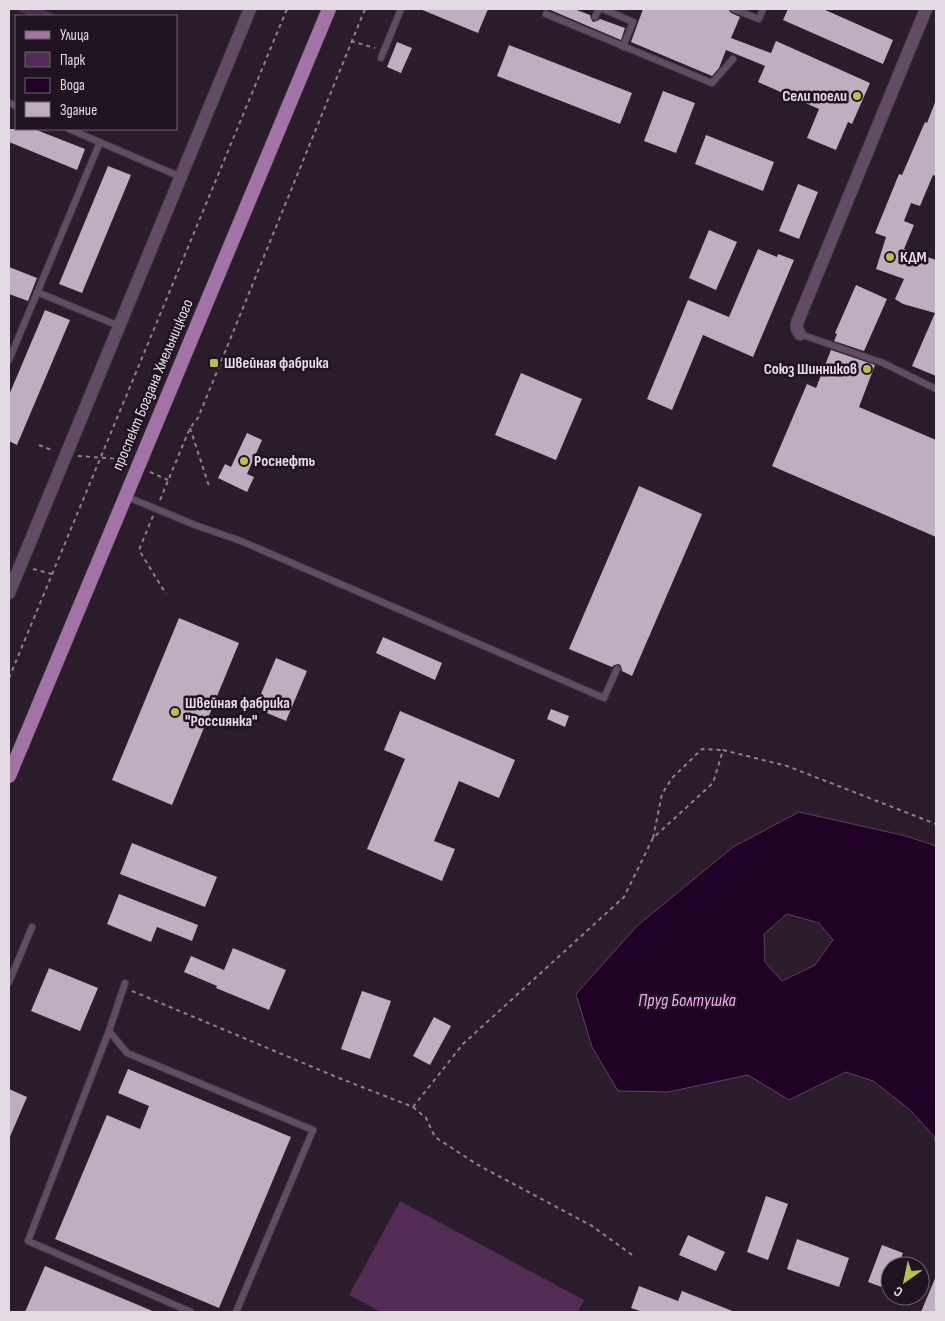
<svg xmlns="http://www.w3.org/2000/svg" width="945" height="1321" viewBox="0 0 945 1321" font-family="'Sofia Sans Condensed',sans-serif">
<rect width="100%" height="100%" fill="#2a1c2b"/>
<g fill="#522c55">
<polygon points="14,9 41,9 58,16 31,16"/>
<polygon points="400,1201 584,1300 578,1312 381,1312 349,1295"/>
</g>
<path fill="#220126" stroke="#5c425f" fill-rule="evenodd" d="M799,812L906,836L936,846V1147L934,1136L909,1109L873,1081L846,1072L789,1100L748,1075L668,1092L618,1091L592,1047L576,994L637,926L694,879L733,847ZM787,914L819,923L833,940L815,965L782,981L765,962L764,934Z"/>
<g fill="#bfadc0">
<polygon points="420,9 488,9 478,33"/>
<polygon points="543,9 574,9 590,15 591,19 593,22 597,21 600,19 625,28 621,40 548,9"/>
<polygon points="643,9 728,9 731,13 740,17 731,38 771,53 776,41 870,83 852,124 848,122 836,150 807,138 819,109 758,82 765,66 726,50 719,68 712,76 631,42"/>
<polygon points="788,9 823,9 893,40 883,64 783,20"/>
<polygon points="397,42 412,48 401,73 387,67"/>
<polygon points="509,45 632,93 620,124 497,76"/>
<polygon points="663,91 695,103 676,153 644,141"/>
<polygon points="936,100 936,176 933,175 920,206 911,203 904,221 914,225 904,249 936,260 936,376 912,366 935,313 903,304 895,299 904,279 876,269 886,237 875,233 899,174 902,175 925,122 927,123"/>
<polygon points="9,129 34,129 85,149 77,170 9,142"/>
<polygon points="706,135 774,162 763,191 695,164"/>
<polygon points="108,166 131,175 82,293 59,284"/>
<polygon points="798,184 818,192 799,239 779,231"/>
<polygon points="709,230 737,242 716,290 689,278"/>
<polygon points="758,249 777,257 778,254 794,260 753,357 703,335 672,410 647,399 688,300 729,317"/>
<polygon points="9,267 37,278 28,301 9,294"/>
<polygon points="856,285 887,299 864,351 834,341 837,334 835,333"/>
<polygon points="45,310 70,320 17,445 9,441 9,395"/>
<polygon points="831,350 875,365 859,407 936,440 936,537 772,466 807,384 816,388"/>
<polygon points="521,373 582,399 556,460 495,435"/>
<polygon points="247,433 262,440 247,474 254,477 247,492 218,478 225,464 231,467"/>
<polygon points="639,486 702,514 632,676 622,671 621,666 619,664 614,665 612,667 569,649"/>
<polygon points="179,618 239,643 172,805 112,780"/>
<polygon points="383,637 442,663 435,680 376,653"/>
<polygon points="276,658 307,671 286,721 255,708"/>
<polygon points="551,709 569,716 565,727 547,719"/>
<polygon points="400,711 515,760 499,798 459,781 434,841 455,849 442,881 367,849 405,759 384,750"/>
<polygon points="132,843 217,877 205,907 120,874"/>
<polygon points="119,894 198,925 192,941 157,927 151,942 107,924"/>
<polygon points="233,948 286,970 269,1010 216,988 217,986 184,972 191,956 224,970"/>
<polygon points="49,968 98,988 80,1031 31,1011"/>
<polygon points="362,991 391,1001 370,1059 341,1049"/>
<polygon points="434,1017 451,1026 430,1065 413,1056"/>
<polygon points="128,1069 291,1137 219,1308 55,1239 107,1115 140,1129 149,1106 118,1093"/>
<polygon points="9,1089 27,1097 9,1139"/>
<polygon points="766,1196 788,1204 768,1260 747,1252"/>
<polygon points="688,1235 725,1252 716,1271 679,1255"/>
<polygon points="797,1239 849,1258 839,1287 787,1269"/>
<polygon points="882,1245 903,1253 898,1266 890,1266 890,1290 868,1282"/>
<polygon points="45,1266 155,1312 25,1312"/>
<polygon points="936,1276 936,1312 921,1312"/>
<polygon points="639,1286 678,1301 682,1291 735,1312 643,1312 631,1308"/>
</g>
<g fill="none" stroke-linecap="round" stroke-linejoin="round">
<defs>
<g id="service">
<polyline points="603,9 633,22 623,47"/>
<polyline points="733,9 759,19 763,9"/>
<polyline points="546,14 712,83 733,59"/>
<polyline points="595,17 599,9"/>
<polyline points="381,58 401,9"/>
<polyline points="9,103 16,106"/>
<polyline points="69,129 181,177"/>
<polyline points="37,292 119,326"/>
<polyline points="800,334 883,363 936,389"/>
<polyline points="9,360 100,142"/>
<polyline points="125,496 195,525 241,541 604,698 617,669"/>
<polyline points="9,982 32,927"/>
<polyline points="125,983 109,1031 28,1241 191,1312"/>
<polyline points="109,1031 127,1053 313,1130 236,1312"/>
</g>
<g id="minor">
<polyline points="800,334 797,329 797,323 926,9"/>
<polyline points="9,593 250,9"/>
</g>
<polyline id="primary" points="9,776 329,9"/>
</defs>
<use href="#service" stroke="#443745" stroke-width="8"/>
<use href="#minor" stroke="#443745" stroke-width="14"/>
<use href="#primary" stroke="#443745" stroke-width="15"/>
<g stroke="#8e828e" stroke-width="2" stroke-dasharray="4 4" stroke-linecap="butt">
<polyline points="351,41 375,48"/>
<polyline points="190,428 210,489"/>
<polyline points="39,445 54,451"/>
<polyline points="78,456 119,459 127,462"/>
<polyline points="150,472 168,480"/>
<polyline points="160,500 190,428 198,418 365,9"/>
<polyline points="153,516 139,550 166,594"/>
<polyline points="33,569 52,574"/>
<polyline points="9,678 287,9"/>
<polyline points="653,838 662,794 672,778 702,749 721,750"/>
<polyline points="132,991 334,1076 413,1107 426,1118 435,1137 478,1165 592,1226 635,1257"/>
<polyline points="413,1107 463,1044 624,897 653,838 713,783 723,750 787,766 936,824"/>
</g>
<use href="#service" stroke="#624c63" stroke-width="6"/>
<use href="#minor" stroke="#624c63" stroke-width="12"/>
<use href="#primary" stroke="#a274a5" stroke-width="14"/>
</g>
<g fill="#b6c149" stroke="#201321" stroke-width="2">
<circle cx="857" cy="96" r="5"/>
<circle cx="890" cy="257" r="5"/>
<rect x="209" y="358" width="10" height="10" rx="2.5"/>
<circle cx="867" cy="369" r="5"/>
<circle cx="244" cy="461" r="5"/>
<circle cx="175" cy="712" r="5"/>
</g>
<g text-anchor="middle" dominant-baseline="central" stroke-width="5" stroke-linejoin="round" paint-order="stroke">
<g font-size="16" font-weight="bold" fill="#e4dae4" stroke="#201321" text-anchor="start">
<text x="847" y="96" text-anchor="end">Сели поели</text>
<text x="900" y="257">КДМ</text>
<text x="224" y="363">Швейная фабрика</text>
<text x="857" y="369" text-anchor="end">Союз Шинников</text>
<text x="254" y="461">Роснефть</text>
<text x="185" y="703">Швейная фабрика<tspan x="185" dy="18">"Россиянка"</tspan></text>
</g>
<g font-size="16" fill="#e4dae4" stroke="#201321">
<text transform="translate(153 385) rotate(-67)">проспект Богдана Хмельницкого</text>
</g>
<g font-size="18" font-style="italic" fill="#f1a7f6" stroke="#201321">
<text x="687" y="1000">Пруд Болтушка</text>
</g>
</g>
<rect width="945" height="1321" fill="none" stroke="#e4dae4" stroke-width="20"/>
<rect x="15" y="15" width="162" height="115" fill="#201321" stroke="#6e636f"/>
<rect x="25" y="31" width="25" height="8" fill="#a274a5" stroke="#6e636f"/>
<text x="60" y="40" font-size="15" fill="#e4dae4">Улица</text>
<rect x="25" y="52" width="25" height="15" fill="#522c55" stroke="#6e636f"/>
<text x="60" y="65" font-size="15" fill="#e4dae4">Парк</text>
<rect x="25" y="78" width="25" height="15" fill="#220126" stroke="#6e636f"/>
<text x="60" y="90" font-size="15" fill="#e4dae4">Вода</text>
<rect x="25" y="102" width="25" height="15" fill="#bfadc0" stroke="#6e636f"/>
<text x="60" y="115" font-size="15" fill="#e4dae4">Здание</text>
<g transform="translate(905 1281) rotate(213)"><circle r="24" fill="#201321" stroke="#6e636f"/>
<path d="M0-4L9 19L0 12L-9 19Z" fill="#b6c149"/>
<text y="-8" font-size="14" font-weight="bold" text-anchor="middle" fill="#e4dae4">С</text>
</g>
</svg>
